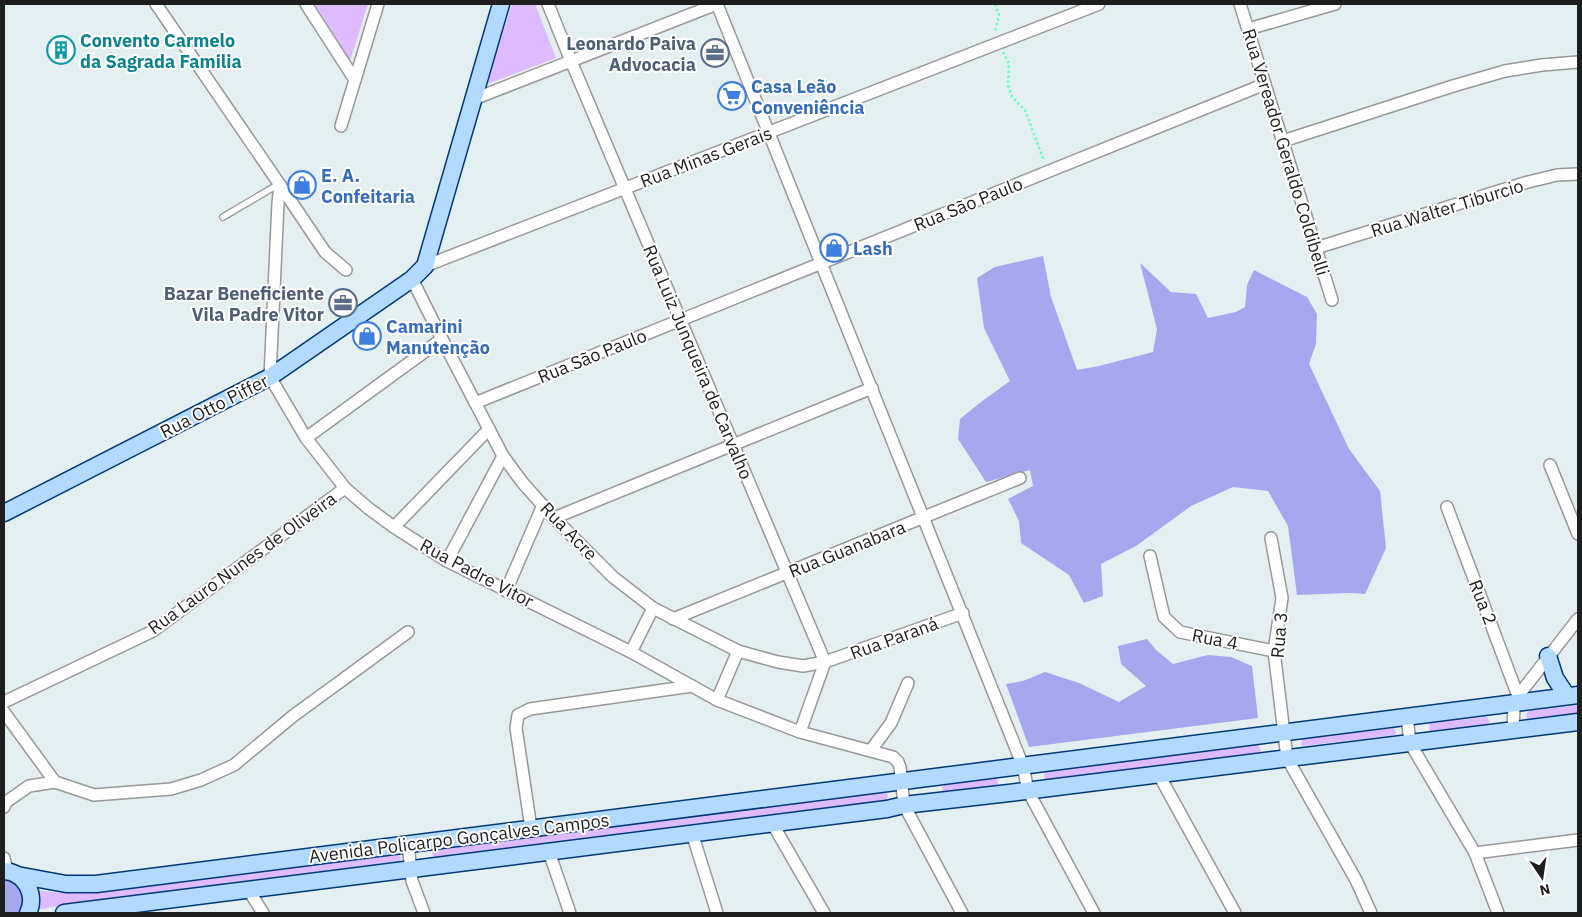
<svg xmlns="http://www.w3.org/2000/svg" width="1582" height="917" viewBox="0 0 1582 917" font-family="'IBM Plex Sans',sans-serif">
<rect width="100%" height="100%" fill="#e3eff0"/>
<g fill="#a4a8ef">
<polygon points="1043,256 1051,297 1077,370 1099,366 1153,352 1157,329 1140,263 1171,292 1196,294 1208,318 1236,312 1245,307 1247,285 1254,270 1307,297 1317,314 1316,344 1309,364 1349,449 1380,491 1386,548 1365,594 1350,593 1297,595 1288,526 1268,491 1233,487 1191,506 1136,546 1101,564 1103,596 1084,603 1069,575 1021,543 1019,521 1008,499 1033,486 1030,470 986,482 958,439 960,419 981,402 1010,381 984,328 977,278 995,267"/>
<polygon points="1147,639 1156,650 1173,664 1208,655 1231,657 1252,666 1258,718 1029,747 1006,684 1023,681 1045,672 1079,683 1119,702 1146,686 1121,664 1118,646"/>
<path d="M4,878C22,883 28,897 20,913H4Z"/>
</g>
<g fill="#debbff">
<polygon points="315,4 368,4 350,61"/>
<polygon points="512,4 535,4 556,58 485,85"/>
<polygon points="1578,705 1578,713 1530,719 1527,718 1526,714 1529,711"/>
<polygon points="1487,717 1490,722 1489,724 1432,732 1429,730 1430,723"/>
<polygon points="1394,728 1396,732 1395,735 1303,746 1301,745 1302,739"/>
<polygon points="1258,744 1261,751 1259,753 1049,781 1045,779 1044,775 1046,771"/>
<polygon points="992,777 997,779 998,784 995,788 950,793 943,791 942,787 947,783"/>
<polygon points="885,791 887,793 888,797 886,800 437,858 433,857 432,853 435,850"/>
<polygon points="398,853 401,858 400,861 82,902 36,910 35,890 61,893 82,892"/>
</g>
<g fill="none" stroke-linecap="round" stroke-linejoin="round">
<defs>
<polyline id="lane" points="223,217 279,184"/>
<g id="street">
<polyline points="156,4 280,185 278,203 270,377 306,438 345,488 368,508 394,527 447,561 631,652 717,700 800,732 893,757 898,762 900,767 904,805 962,913"/>
<polyline points="306,4 355,80"/>
<polyline points="548,4 571,61 825,662"/>
<polyline points="717,4 1023,766 1028,791 1094,913"/>
<polyline points="1240,4 1332,300"/>
<polyline points="1248,29 1335,4"/>
<polyline points="474,99 717,4"/>
<polyline points="341,126 378,4"/>
<polyline points="1283,141 1453,86 1505,71 1542,65 1578,62"/>
<polyline points="280,185 325,252 346,270"/>
<polyline points="1316,248 1528,182 1557,175 1578,174"/>
<polyline points="425,266 1099,4"/>
<polyline points="412,279 442,339 503,456 522,482 554,518 613,577 653,608 738,651 778,662 803,666 825,662 963,613"/>
<polyline points="475,403 1265,84"/>
<polyline points="306,438 442,339"/>
<polyline points="1550,465 1578,534"/>
<polyline points="1447,507 1518,696"/>
<polyline points="554,518 872,388"/>
<polyline points="394,527 489,429"/>
<polyline points="1271,538 1282,598 1274,651 1287,758 1356,880 1371,913"/>
<polyline points="1150,556 1164,617 1180,632 1274,651"/>
<polyline points="447,561 503,456"/>
<polyline points="506,591 543,505"/>
<polyline points="673,619 1020,478"/>
<polyline points="631,652 653,608"/>
<polyline points="717,700 738,651"/>
<polyline points="4,702 153,631 345,488"/>
<polyline points="4,712 55,782 94,795 171,789 201,780 234,765 293,716 408,632"/>
<polyline points="1407,716 1410,743 1475,853 1498,913"/>
<polyline points="1513,730 1514,707 1518,696 1578,619"/>
<polyline points="800,732 825,662"/>
<polyline points="871,750 891,723 908,683"/>
<polyline points="1159,775 1235,913"/>
<polyline points="4,807 6,802 29,786 55,782"/>
<polyline points="772,823 824,913"/>
<polyline points="531,828 516,728 518,715 530,709 692,686"/>
<polyline points="692,833 717,913"/>
<polyline points="408,844 412,881 424,913"/>
<polyline points="549,852 570,913"/>
<polyline points="1475,853 1578,840"/>
<polyline points="4,858 7,871"/>
<polyline points="248,889 263,913"/>
</g>
<g id="secondary">
<polyline points="4,513 270,377 412,279 425,266 501,4"/>
<polyline points="1548,656 1555,678 1567,696"/>
<path d="M4,871C25,872 37,895 28,913"/>
<polyline points="17,875 66,884 96,884 1578,695"/>
<polyline points="64,913 887,809 904,805 1009,793 1578,722"/>
</g>
</defs>
<use href="#lane" stroke="#989898" stroke-width="8"/>
<use href="#street" stroke="#989898" stroke-width="14"/>
<use href="#secondary" stroke="#00387a" stroke-width="19"/>
<g stroke="#65ffb8" stroke-width="2.5" stroke-dasharray="2.5 2.5" stroke-linecap="butt">
<polyline points="995,4 999,15 995,31"/>
<polyline points="1003,52 1009,63 1008,85 1012,97 1025,110 1044,161"/>
</g>
<use href="#lane" stroke="#fff" stroke-width="5.5"/>
<use href="#street" stroke="#fff" stroke-width="11"/>
<use href="#secondary" stroke="#b2daff" stroke-width="16"/>
</g>
<defs>
<symbol id="building-ring" viewBox="-11 -11 22 22"><circle r="9.5" fill="#fff" stroke="#0f9aa8" stroke-width="1.5"/><path d="M-4-6H4V6H1V3H-1V6H-4ZM-2.5-4.3h1.7v1.8h-1.7ZM.8-4.3h1.7v1.8H.8ZM-2.5-1h1.7V.8h-1.7ZM.8-1h1.7V.8H.8Z" fill="#0f9aa8"/></symbol>
<symbol id="office-ring" viewBox="-11 -11 22 22"><circle r="9.5" fill="#fff" stroke="#5c6f8a" stroke-width="1.5"/><path d="M-6-3h4V-5.5h4V-3h4V5H-6ZM-1-4.5V-3h2v-1.5ZM-6 0V1H6V0Z" fill="#5c6f8a"/></symbol>
<symbol id="supermarket-ring" viewBox="-11 -11 22 22"><circle r="9.5" fill="#fff" stroke="#3f7fe0" stroke-width="1.5"/><path d="M-6-5.5h2.5l.6 2H6L4.5 2H-2.5L-4.4-4H-6ZM-1.5 3.2a1.3 1.3 0 1 0 .1 0ZM3 3.2a1.3 1.3 0 1 0 .1 0Z" fill="#3f7fe0"/></symbol>
<symbol id="shop-ring" viewBox="-11 -11 22 22"><circle r="9.5" fill="#fff" stroke="#3f7fe0" stroke-width="1.5"/><path d="M-5-2.5h2.3a2.7 3.5 0 0 1 5.4 0H5L5.5 6h-11ZM-1.5-2.5h3a1.5 2.3 0 0 0-3 0Z" fill="#3f7fe0"/></symbol>
</defs>
<g fill-rule="evenodd">
<use href="#building-ring" x="45" y="34" width="32" height="32"/>
<use href="#office-ring" x="699" y="37" width="32" height="32"/>
<use href="#supermarket-ring" x="716" y="80" width="32" height="32"/>
<use href="#shop-ring" x="286" y="169" width="32" height="32"/>
<use href="#shop-ring" x="818" y="232" width="32" height="32"/>
<use href="#office-ring" x="327" y="287" width="32" height="32"/>
<use href="#shop-ring" x="351" y="320" width="32" height="32"/>
</g>
<g text-anchor="middle" dominant-baseline="central" stroke-width="4" stroke-linejoin="round" paint-order="stroke">
<g font-size="18" font-weight="bold" fill="#0d838f" stroke="#fff" text-anchor="start">
<text x="80" y="40">Convento Carmelo<tspan x="80" dy="21">da Sagrada Familia</tspan></text>
</g>
<g font-size="18" font-weight="bold" fill="#4e5e75" stroke="#fff" text-anchor="end">
<text x="696" y="43">Leonardo Paiva<tspan x="696" dy="21">Advocacia</tspan></text>
<text x="324" y="293">Bazar Beneficiente<tspan x="324" dy="21">Vila Padre Vitor</tspan></text>
</g>
<g font-size="18" font-weight="bold" fill="#366cbe" stroke="#fff" text-anchor="start">
<text x="751" y="86">Casa Leão<tspan x="751" dy="21">Conveniência</tspan></text>
<text x="321" y="175">E. A.<tspan x="321" dy="21">Confeitaria</tspan></text>
<text x="853" y="248">Lash</text>
<text x="386" y="326">Camarini<tspan x="386" dy="21">Manutenção</tspan></text>
</g>
<g font-size="18" fill="#1e1e1e" stroke="#fff">
<text transform="translate(1286 152) rotate(73)">Rua Vereador Geraldo Coldibelli</text>
<text transform="translate(706 157) rotate(-21)">Rua Minas Gerais</text>
<text transform="translate(968 204) rotate(-22)">Rua São Paulo</text>
<text transform="translate(1447 208) rotate(-17)">Rua Walter Tiburcio</text>
<text transform="translate(592 356) rotate(-22)">Rua São Paulo</text>
<text transform="translate(698 362) rotate(67)">Rua Luiz Junqueira de Carvalho</text>
<text transform="translate(214 406) rotate(-27)">Rua Otto Piffer</text>
<text transform="translate(569 531) rotate(46)">Rua Acre</text>
<text transform="translate(847 549) rotate(-22)">Rua Guanabara</text>
<text transform="translate(242 563) rotate(-36)">Rua Lauro Nunes de Oliveira</text>
<text transform="translate(477 573) rotate(28)">Rua Padre Vitor</text>
<text transform="translate(1483 602) rotate(69)">Rua 2</text>
<text transform="translate(1279 635) rotate(-85)">Rua 3</text>
<text transform="translate(894 638) rotate(-20)">Rua Paraná</text>
<text transform="translate(1215 639) rotate(11)">Rua 4</text>
<text transform="translate(459 838) rotate(-7)">Avenida Policarpo Gonçalves Campos</text>
</g>
</g>
<rect width="1582" height="917" fill="none" stroke="#1e1e1e" stroke-width="10"/>
<g transform="translate(1542 877) rotate(167)" stroke="#ffffff" stroke-width="4" paint-order="stroke">
<path d="M0-4L9 19L0 12L-9 19Z" fill="#1e1e1e"/>
<text y="-8" font-size="14" font-weight="bold" text-anchor="middle" fill="#1e1e1e">N</text>
</g>
</svg>
